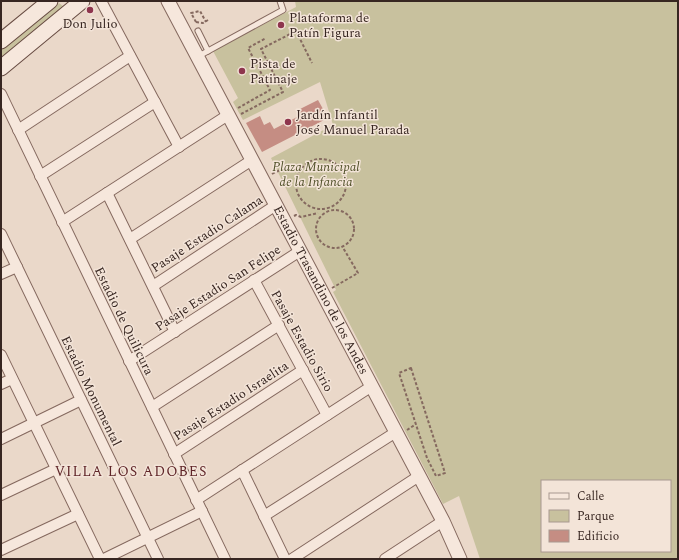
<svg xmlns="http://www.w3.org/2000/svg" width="679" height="560" viewBox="0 0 679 560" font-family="Spectral,serif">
<rect width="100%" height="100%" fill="#ead8c9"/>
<g fill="#c8c19e" fill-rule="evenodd">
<path d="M295,1H678V559H480L459,496L443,504L333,292L336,290L271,158L333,125L320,82L243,120L233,102L238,98L213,51L296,7ZM542,481H670V551H542Z"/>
<polygon points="59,3 64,7 1,59 1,49"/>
</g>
<polygon fill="#c58d83" points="318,100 328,118 262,152 246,123 260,116 264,125 270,122 274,129 301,115 298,110"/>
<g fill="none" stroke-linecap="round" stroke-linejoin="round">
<defs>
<g id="service">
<polyline points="198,31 208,51"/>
<polyline points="197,57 283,10 280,1"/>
</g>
<g id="minor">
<polyline points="101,1 179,147"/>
<polyline points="1,94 225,559"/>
<polyline points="18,130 130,56"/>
<polyline points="40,176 155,102"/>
<polyline points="107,193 175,332"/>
<polyline points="62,222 228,115"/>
<polyline points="1,234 158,559"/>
<polyline points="130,239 252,160"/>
<polyline points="1,274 17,267"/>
<polyline points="254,280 327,415"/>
<polyline points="153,286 276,205"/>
<polyline points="1,355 100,559"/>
<polyline points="129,361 300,251"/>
<polyline points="1,384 12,379"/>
<polyline points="152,407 279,325"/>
<polyline points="1,439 81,400"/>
<polyline points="174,454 303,370"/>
<polyline points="242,470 285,559"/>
<polyline points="1,495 56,469"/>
<polyline points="196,500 372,386"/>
<polyline points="264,516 396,432"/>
<polyline points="1,550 78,514"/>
<polyline points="104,559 202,511"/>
<polyline points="292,559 419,476"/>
<polyline points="385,559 443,521"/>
</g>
<g id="tertiary">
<path id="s1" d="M168,1L443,521L460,559"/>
</g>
<g id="secondary">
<polyline points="1,41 50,1"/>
<polyline points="1,68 82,1"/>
</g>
</defs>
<use href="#service" stroke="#85695f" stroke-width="7"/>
<use href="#minor" stroke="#85695f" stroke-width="12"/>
<use href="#tertiary" stroke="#85695f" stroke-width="15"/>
<use href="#secondary" stroke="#674b42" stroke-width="17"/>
<g stroke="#85695f" stroke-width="2" stroke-dasharray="3 2" stroke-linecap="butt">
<polyline points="196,22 191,13 200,11 206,22"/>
<polyline points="196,22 203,23 208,20"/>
<polyline points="238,108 270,90 248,48 266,38"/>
<polyline points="241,114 283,92 261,49 296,31 312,63"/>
<circle cx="321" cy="184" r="25"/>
<path d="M272,174C282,168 288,168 299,171"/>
<circle cx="335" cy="229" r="19"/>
<polyline points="294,216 296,215 301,217 318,213"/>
<polyline points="332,288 358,273 342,246"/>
<polygon points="411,368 445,473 436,476 427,458 399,373"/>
<polyline points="407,430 416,424"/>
</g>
<use href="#service" stroke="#f6e7dc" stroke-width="5"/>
<use href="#minor" stroke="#f6e7dc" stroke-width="10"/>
<use href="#tertiary" stroke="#f6e7dc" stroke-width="13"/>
<use href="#secondary" stroke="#f6e7dc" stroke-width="15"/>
</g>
<g fill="#8e354d" stroke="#f3e4d8" stroke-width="1.5">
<circle cx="90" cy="10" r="4"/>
<circle cx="281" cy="25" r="4"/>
<circle cx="242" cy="71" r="4"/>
<circle cx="288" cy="122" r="4"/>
</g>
<g text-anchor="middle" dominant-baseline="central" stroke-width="3" stroke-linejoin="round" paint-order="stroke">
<g font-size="13" fill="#372621" stroke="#f3e4d8" text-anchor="start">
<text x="289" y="18">Plataforma de<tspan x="289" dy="15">Patín Figura</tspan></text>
<text x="90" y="24" text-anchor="middle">Don Julio</text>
<text x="250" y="64">Pista de<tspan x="250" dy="15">Patinaje</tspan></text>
<text x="296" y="115">Jardín Infantil<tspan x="296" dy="15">José Manuel Parada</tspan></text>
</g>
<g font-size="13" font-style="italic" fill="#51512a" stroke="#f3e4d8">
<text x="316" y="167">Plaza Municipal<tspan x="316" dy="15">de la Infancia</tspan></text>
</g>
<g font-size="13" fill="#372621" stroke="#f3e4d8">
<text transform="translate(207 234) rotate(-33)">Pasaje Estadio Calama</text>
<text transform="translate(218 288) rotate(-33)">Pasaje Estadio San Felipe</text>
<text stroke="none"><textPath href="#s1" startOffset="327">Estadio Trasandino de los Andes</textPath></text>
<text transform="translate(124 321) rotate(64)">Estadio de Quilicura</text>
<text transform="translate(302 341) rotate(61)">Pasaje Estadio Sirio</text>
<text transform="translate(91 391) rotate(64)">Estadio Monumental</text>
<text transform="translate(231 401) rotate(-33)">Pasaje Estadio Israelita</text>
</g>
<g font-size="14" letter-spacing="1" fill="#5f2528" stroke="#f3e4d8">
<text x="131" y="471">VILLA LOS ADOBES</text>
</g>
</g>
<rect width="679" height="560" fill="none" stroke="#372621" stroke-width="4"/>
<rect x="541" y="480" width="130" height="72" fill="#f3e4d8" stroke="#a8988f"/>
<rect x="549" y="493" width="20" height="6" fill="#f6e7dc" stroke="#a8988f"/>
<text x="577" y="500" font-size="12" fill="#372621">Calle</text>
<rect x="549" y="510" width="20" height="12" fill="#c8c19e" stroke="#a8988f"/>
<text x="577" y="520" font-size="12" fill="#372621">Parque</text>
<rect x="549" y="530" width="20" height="12" fill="#c58d83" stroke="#a8988f"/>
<text x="577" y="540" font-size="12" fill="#372621">Edificio</text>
</svg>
